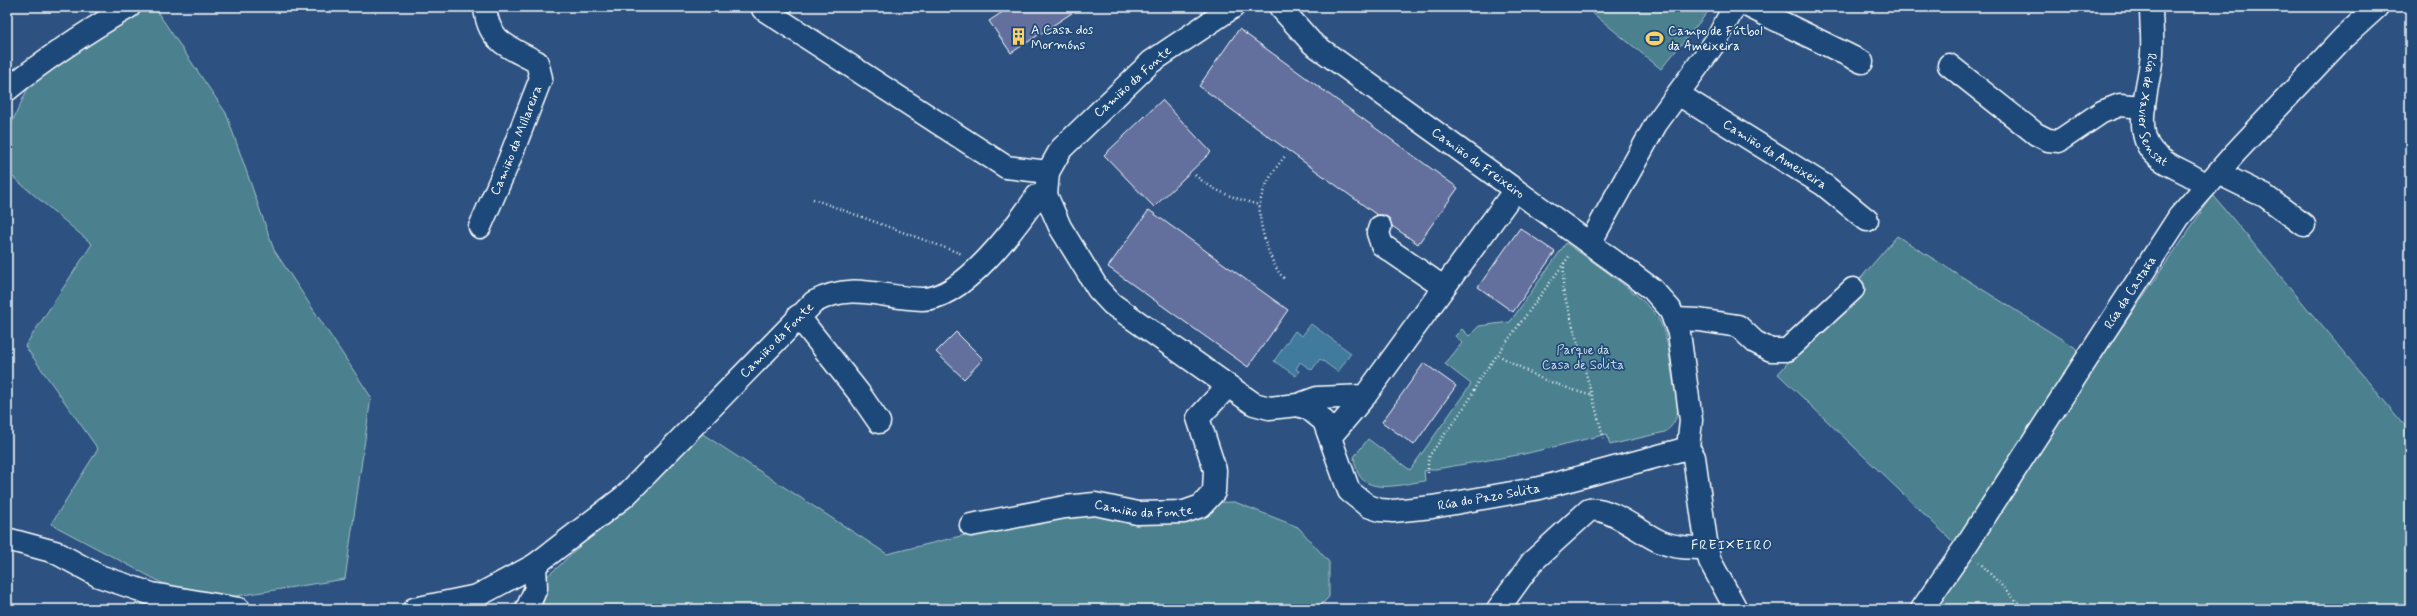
<svg xmlns="http://www.w3.org/2000/svg" width="2417" height="616" viewBox="0 0 2417 616" font-family="Mynerve,sans-serif">
<rect width="100%" height="100%" fill="#2d5281"/>
<filter id="ink" filterUnits="userSpaceOnUse"><feTurbulence type="fractalNoise" baseFrequency=".025" numOctaves="2"/><feDisplacementMap in="SourceGraphic" scale="8" xChannelSelector="R" yChannelSelector="G"/><feConvolveMatrix kernelMatrix="1 2 1 2 8 2 1 2 1" color-interpolation-filters="sRGB"/></filter>
<g filter="url(#ink)">
<g fill="#4b808f" stroke="#a5c0c7">
<polygon points="131,7 154,7 226,113 274,250 371,397 345,579 198,602 51,524 98,449 25,346 92,244 7,172 7,133 40,62"/>
<polygon points="1585,7 1712,7 1661,69"/>
<polygon points="2213,195 2410,432 2410,609 1936,609 1971,559 1778,374 1897,236 2098,362"/>
<path d="M1566,243C1587,258 1647,298 1658,318C1669,337 1670,364 1674,386C1678,405 1682,419 1665,432L1610,445L1607,434L1524,454L1424,471L1425,481C1406,483 1371,495 1359,475C1356,470 1355,463 1354,457L1368,439L1410,470L1471,384L1445,364L1462,343L1455,336L1462,329L1469,336L1479,326L1510,322Z"/>
<polygon points="698,431 887,554 1088,505 1235,502 1298,527 1329,562 1329,597 1317,609 507,609 558,567"/>
</g>
<polygon fill="#417a9c" stroke="#8dafc4" points="1311,324 1351,353 1338,372 1320,359 1312,370 1300,362 1296,369 1299,371 1296,376 1274,361 1295,331 1302,336"/>
<g fill="#64709d" stroke="#fff">
<polygon points="1010,7 1081,7 1011,53 989,21"/>
<polygon points="1239,29 1458,188 1418,244 1392,226 1389,218 1384,215 1377,215 1199,86"/>
<polygon points="1162,100 1211,152 1154,207 1104,155"/>
<polygon points="1149,210 1288,310 1248,367 1108,267"/>
<polygon points="1520,228 1555,252 1513,312 1478,287"/>
<polygon points="956,332 983,359 964,379 936,352"/>
<polygon points="1424,363 1456,386 1414,445 1382,422"/>
</g>
<g fill="none" stroke-linecap="round" stroke-linejoin="round">
<defs>
<g id="minor">
<path id="s1" d="M1233,7L1151,62L1061,149L1048,172L1046,195L1060,227L1098,289L1112,304L1254,404L1269,408L1298,405L1309,409L1324,421L1349,491L1368,506L1380,510L1393,511L1432,507L1540,488L1688,448"/>
<path id="s2" d="M1280,7L1312,43L1633,275L1652,289L1670,309L1679,333L1691,420L1688,448L1694,457L1707,548L1710,561L1736,609"/>
<polyline points="1750,7 1862,62"/>
<path id="s3" d="M2151,7C2151,22 2153,38 2152,53C2151,80 2132,128 2152,151C2166,168 2191,171 2206,186"/>
<polyline points="763,9 1006,167 1048,172"/>
<polyline points="1949,65 2036,134 2048,140 2059,141 2102,112 2120,105 2144,107"/>
<path d="M7,90C46,58 86,32 129,7"/>
<path id="s4" d="M1678,94L1824,185L1867,220"/>
<polyline points="2218,173 2265,196 2304,225"/>
<path id="s5" d="M480,227L508,163L541,78L537,62C510,47 488,43 485,7"/>
<polyline points="1380,227 1378,233 1382,245 1443,287"/>
<polyline points="1590,243 1656,124 1716,41 1734,7"/>
<polyline points="798,316 859,393 879,422"/>
<polyline points="1674,319 1699,320 1738,326 1755,342 1771,350 1787,350 1853,289"/>
<polyline points="1298,405 1317,398 1365,396"/>
<polyline points="1331,436 1365,396 1515,190"/>
<path id="s6" d="M971,525L1065,507L1095,504L1137,513L1184,512L1201,506L1214,492L1215,470L1198,418L1228,386"/>
<polyline points="7,539 55,552 99,576 152,594 239,609"/>
<path id="s7" d="M535,565L625,496L814,302C854,281 880,298 922,299C962,300 1016,227 1037,196L1046,195"/>
<polyline points="414,609 477,596 535,565 536,588 527,609"/>
<path d="M1498,609L1532,562L1589,510C1608,505 1642,534 1661,542C1676,548 1691,548 1707,548"/>
<path id="s8" d="M1922,609L1965,547L2179,217L2235,153L2343,38L2377,7"/>
</g>
</defs>
<use href="#minor" stroke="#fff" stroke-width="25"/>
<g stroke="#fff" stroke-width="2.5" stroke-dasharray="1 3" stroke-linecap="butt">
<path d="M1195,175C1214,192 1235,198 1259,205"/>
<polyline points="813,199 962,254"/>
<polyline points="1564,263 1563,290 1604,439"/>
<path d="M1284,278C1271,268 1257,221 1260,204C1262,188 1275,168 1286,155"/>
<polyline points="1498,355 1542,379 1585,394 1592,394"/>
<polyline points="1428,473 1428,461 1430,455 1470,399 1478,381 1570,255"/>
<polyline points="1979,562 2024,609"/>
</g>
<use href="#minor" stroke="#1f4a7a" stroke-width="22"/>
</g>
</g>
<defs>
<symbol id="building-bare" viewBox="-9 -9 18 18"><path d="M-4-6H4V6H1V3H-1V6H-4ZM-2.5-4.3h1.7v1.8h-1.7ZM.8-4.3h1.7v1.8H.8ZM-2.5-1h1.7V.8h-1.7ZM.8-1h1.7V.8H.8Z" fill="#ffd166" stroke="#1f4a7a" stroke-width="2.5" paint-order="stroke"/></symbol>
<symbol id="stadium-bare" viewBox="-9 -9 18 18"><path d="M0-5a6.5 5 0 1 0 0 10a6.5 5 0 1 0 0-10ZM-3.5-1.8h7v3.6h-7Z" fill="#ffd166" stroke="#1f4a7a" stroke-width="2.5" paint-order="stroke"/></symbol>
</defs>
<g fill-rule="evenodd">
<use href="#building-bare" x="1006" y="24" width="25" height="25"/>
<use href="#stadium-bare" x="1642" y="26" width="25" height="25"/>
</g>
<g text-anchor="middle" dominant-baseline="central" stroke-width="3.5" stroke-linejoin="round" paint-order="stroke">
<g font-size="13" fill="#fff" stroke="#1f4a7a" text-anchor="start">
<text x="1031" y="30">A Casa dos<tspan x="1031" dy="15">Mormóns</tspan></text>
<text x="1668" y="31">Campo de Fútbol<tspan x="1668" dy="15">da Ameixeira</tspan></text>
</g>
<g font-size="13" fill="#fff" stroke="#1f4a7a">
<text transform="translate(1133 82) rotate(-42)">Camiño da Fonte</text>
<text stroke="none"><textPath href="#s3" startOffset="106">Rúa de Xavier Sensat</textPath></text>
<text stroke="none"><textPath href="#s5" startOffset="94">Camiño da Millareira</textPath></text>
<text stroke="none"><textPath href="#s4" startOffset="114">Camiño da Ameixeira</textPath></text>
<text stroke="none"><textPath href="#s2" startOffset="253">Camiño do Freixeiro</textPath></text>
<text stroke="none"><textPath href="#s8" startOffset="379">Rúa da Castaña</textPath></text>
<text stroke="none"><textPath href="#s7" startOffset="331">Camiño da Fonte</textPath></text>
<text stroke="none"><textPath href="#s1" startOffset="872">Rúa do Pazo Solita</textPath></text>
<text stroke="none"><textPath href="#s6" startOffset="175">Camiño da Fonte</textPath></text>
</g>
<g font-size="13" fill="#d2dfe3" stroke="#1f4a7a">
<text x="1583" y="350">Parque da<tspan x="1583" dy="15">Casa de Solita</tspan></text>
</g>
<g font-size="14" letter-spacing="1" fill="#fff" stroke="#1f4a7a">
<text x="1732" y="545">FREIXEIRO</text>
</g>
</g>
<rect width="2417" height="616" fill="none" stroke="#1f4a7a" stroke-width="24"/>
<rect x="12" y="12" width="2393" height="592" fill="none" stroke="#fff" stroke-width="1.5" filter="url(#ink)"/>
</svg>
